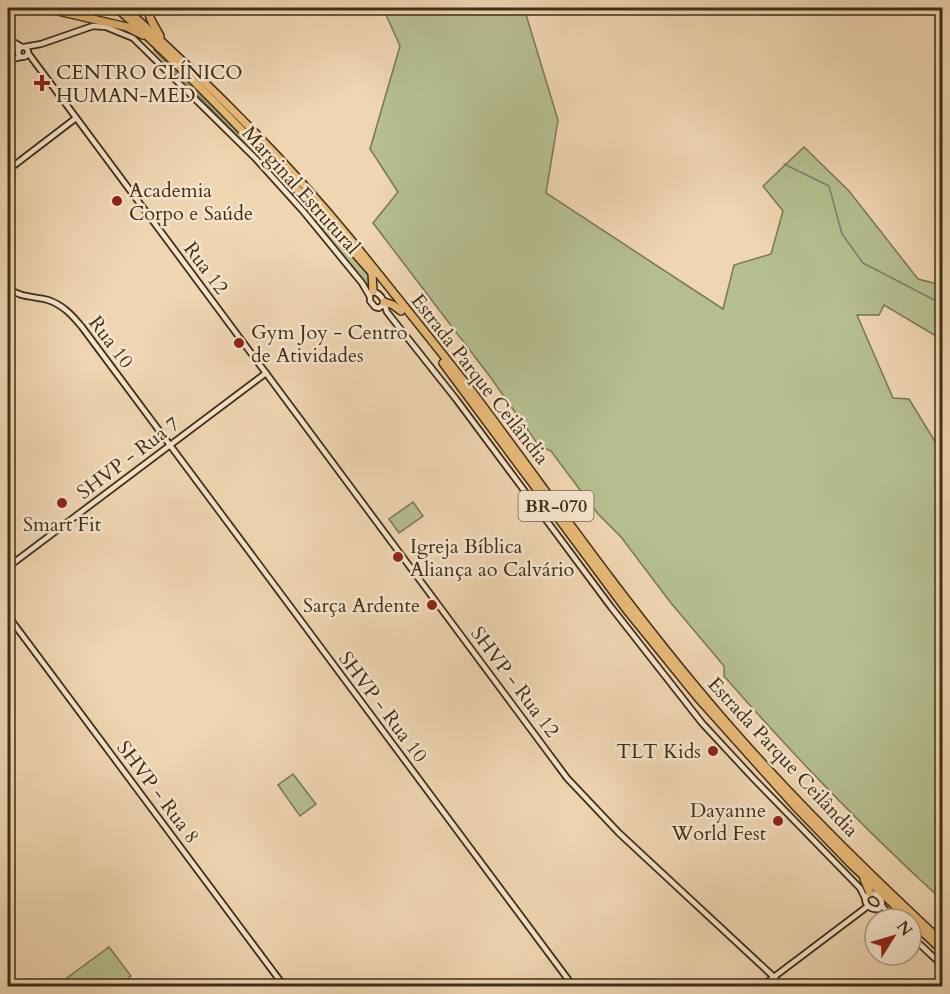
<svg xmlns="http://www.w3.org/2000/svg" width="950" height="994" viewBox="0 0 950 994" font-family="Cardo,serif">
<rect width="100%" height="100%" fill="#efd5b1"/>
<filter id="stains"><feTurbulence type="fractalNoise" baseFrequency=".00333" numOctaves="4"/><feColorMatrix values="0 0 0 0 .2 0 0 0 0 .09 0 0 0 0 .02 0 0 0 .5 -.17"/></filter>
<radialGradient id="worn" r=".72"><stop offset=".6" stop-color="#630" stop-opacity="0"/><stop offset="1" stop-color="#630" stop-opacity=".3"/></radialGradient>
<g fill="#b5be8f" stroke="#7a7654" stroke-width="1.5">
<path d="M383,8H524L558,120L546,193L723,309L734,265L771,254L783,211L763,186L804,147L849,191L918,279L942,285V337L936,336L884,305L879,315H857L893,398L909,399L942,453V900C865,830 793,755 724,676V666L671,603L621,537L598,514L551,451L539,446L491,378L373,223L398,192L370,149L400,46Z"/>
<polygon points="157,47 235,125 337,237 368,275 369,284 365,284 259,158 154,50"/>
<polygon points="413,502 423,516 399,533 389,519"/>
<polygon points="293,774 316,804 300,816 278,785"/>
<polygon points="109,947 131,976 117,986 56,986"/>
</g>
<g fill="none" stroke-linecap="round" stroke-linejoin="round">
<polyline stroke="#768173" stroke-width="1.5" points="784,164 829,186 842,234 863,263 942,304"/>
<defs>
<g id="secondary">
<polyline points="8,39 22,47"/>
<polyline points="8,45 19,50"/>
<polyline points="24,47 41,44 93,26 106,27 133,38 256,159 303,211 362,283 369,295"/>
<circle cx="23" cy="52" r="5"/>
<polyline points="28,53 567,778 619,833 775,978"/>
<polyline points="8,60 21,57"/>
<polyline points="8,170 76,118"/>
<path d="M8,288C20,298 34,296 48,300C63,305 72,315 82,327L573,986"/>
<path d="M384,304L379,308L375,307L370,301V293L375,292C384,296 384,304 387,312L456,399L611,607L702,723L753,778L860,888L865,898"/>
<polyline points="8,567 266,373"/>
<polyline points="8,616 284,986"/>
<path d="M869,893C876,893 882,897 882,905L879,909C871,910 865,906 865,898L870,893"/>
<polyline points="882,906 893,919"/>
<polyline points="911,936 942,965"/>
<polyline points="762,986 868,906"/>
</g>
<g id="highway">
<polyline points="45,8 127,27 143,35"/>
<path d="M67,8C78,10 91,16 100,8"/>
<path d="M117,8C208,91 292,181 373,274"/>
<path d="M125,8C205,80 283,157 351,240C393,292 435,344 476,397C547,492 615,589 691,681C768,775 854,860 942,942"/>
<polyline points="147,8 151,20 160,36"/>
<polyline points="372,273 373,291"/>
<polyline points="384,302 393,305 401,311"/>
<polyline points="443,363 626,609 699,699 794,805 851,864 909,919"/>
<polyline points="864,879 870,893"/>
<polyline points="911,921 942,950"/>
</g>
</defs>
<use href="#secondary" stroke="#3f2e19" stroke-width="8"/>
<use href="#highway" stroke="#3f2e19" stroke-width="10"/>
<use href="#secondary" stroke="#f5e4cc" stroke-width="4.5"/>
<use href="#highway" stroke="#e8ba78" stroke-width="7"/>
</g>
<g fill="#8f2418" stroke="#f5e4cc" stroke-width="2">
<path d="M39 74h6v6h6v6h-6v6h-6v-6h-6v-6h6z"/>
<circle cx="117" cy="201" r="6"/>
<circle cx="239" cy="343" r="6"/>
<circle cx="62" cy="503" r="6"/>
<circle cx="398" cy="557" r="6"/>
<circle cx="432" cy="605" r="6"/>
<circle cx="713" cy="751" r="6"/>
<circle cx="778" cy="821" r="6"/>
</g>
<g text-anchor="middle" dominant-baseline="central" stroke-width="5" stroke-linejoin="round" paint-order="stroke">
<rect fill="#f5e4cc" stroke="#76654f" stroke-width="1.5" x="518.5" y="491" width="75" height="30" rx="4.5"/>
<g font-size="18" font-weight="bold" fill="#3f2e19">
<text x="556" y="506">BR-070</text>
</g>
<g font-size="20" fill="#3f2e19" stroke="#f5e4cc" text-anchor="start">
<text x="56" y="72">CENTRO CLÍNICO<tspan x="56" dy="23">HUMAN-MED</tspan></text>
<text x="129" y="190">Academia<tspan x="129" dy="23">Corpo e Saúde</tspan></text>
<text x="251" y="332">Gym Joy - Centro<tspan x="251" dy="23">de Atividades</tspan></text>
<text x="62" y="524" text-anchor="middle">Smart Fit</text>
<text x="410" y="546">Igreja Bíblica<tspan x="410" dy="23">Aliança ao Calvário</tspan></text>
<text x="420" y="605" text-anchor="end">Sarça Ardente</text>
<text x="701" y="751" text-anchor="end">TLT Kids</text>
<text x="766" y="810" text-anchor="end">Dayanne<tspan x="766" dy="23">World Fest</tspan></text>
</g>
<g font-size="20" fill="#3f2e19" stroke="#f5e4cc">
<text transform="translate(301 190) rotate(48)">Marginal Estrutural</text>
<text transform="translate(206 268) rotate(53)">Rua 12</text>
<text transform="translate(111 342) rotate(53)">Rua 10</text>
<text transform="translate(480 379) rotate(52)">Estrada Parque Ceilândia</text>
<text transform="translate(128 458) rotate(-37)">SHVP - Rua 7</text>
<text transform="translate(515 682) rotate(53)">SHVP - Rua 12</text>
<text transform="translate(383 707) rotate(53)">SHVP - Rua 10</text>
<text transform="translate(783 757) rotate(47)">Estrada Parque Ceilândia</text>
<text transform="translate(158 792) rotate(53)">SHVP - Rua 8</text>
</g>
</g>
<rect width="950" height="994" fill="none" stroke="#efd5b1" stroke-width="30"/>
<rect x="9" y="9" width="932" height="976" fill="none" stroke="#3f2e19" stroke-width="3"/>
<rect x="15" y="15" width="920" height="964" fill="none" stroke="#3f2e19" stroke-width="1.5"/>
<g transform="translate(893 937) rotate(53)"><circle r="28" fill="#f5e4cc" stroke="#ac9b84" stroke-width="1.5"/>
<path d="M0-4.5L10 22L0 15L-10 22Z" fill="#8f2418"/>
<text y="-9" font-size="16" font-weight="bold" text-anchor="middle" fill="#3f2e19">N</text>
</g>
<rect width="100%" height="100%" filter="url(#stains)"/>
<rect width="100%" height="100%" fill="url(#worn)"/>
</svg>
